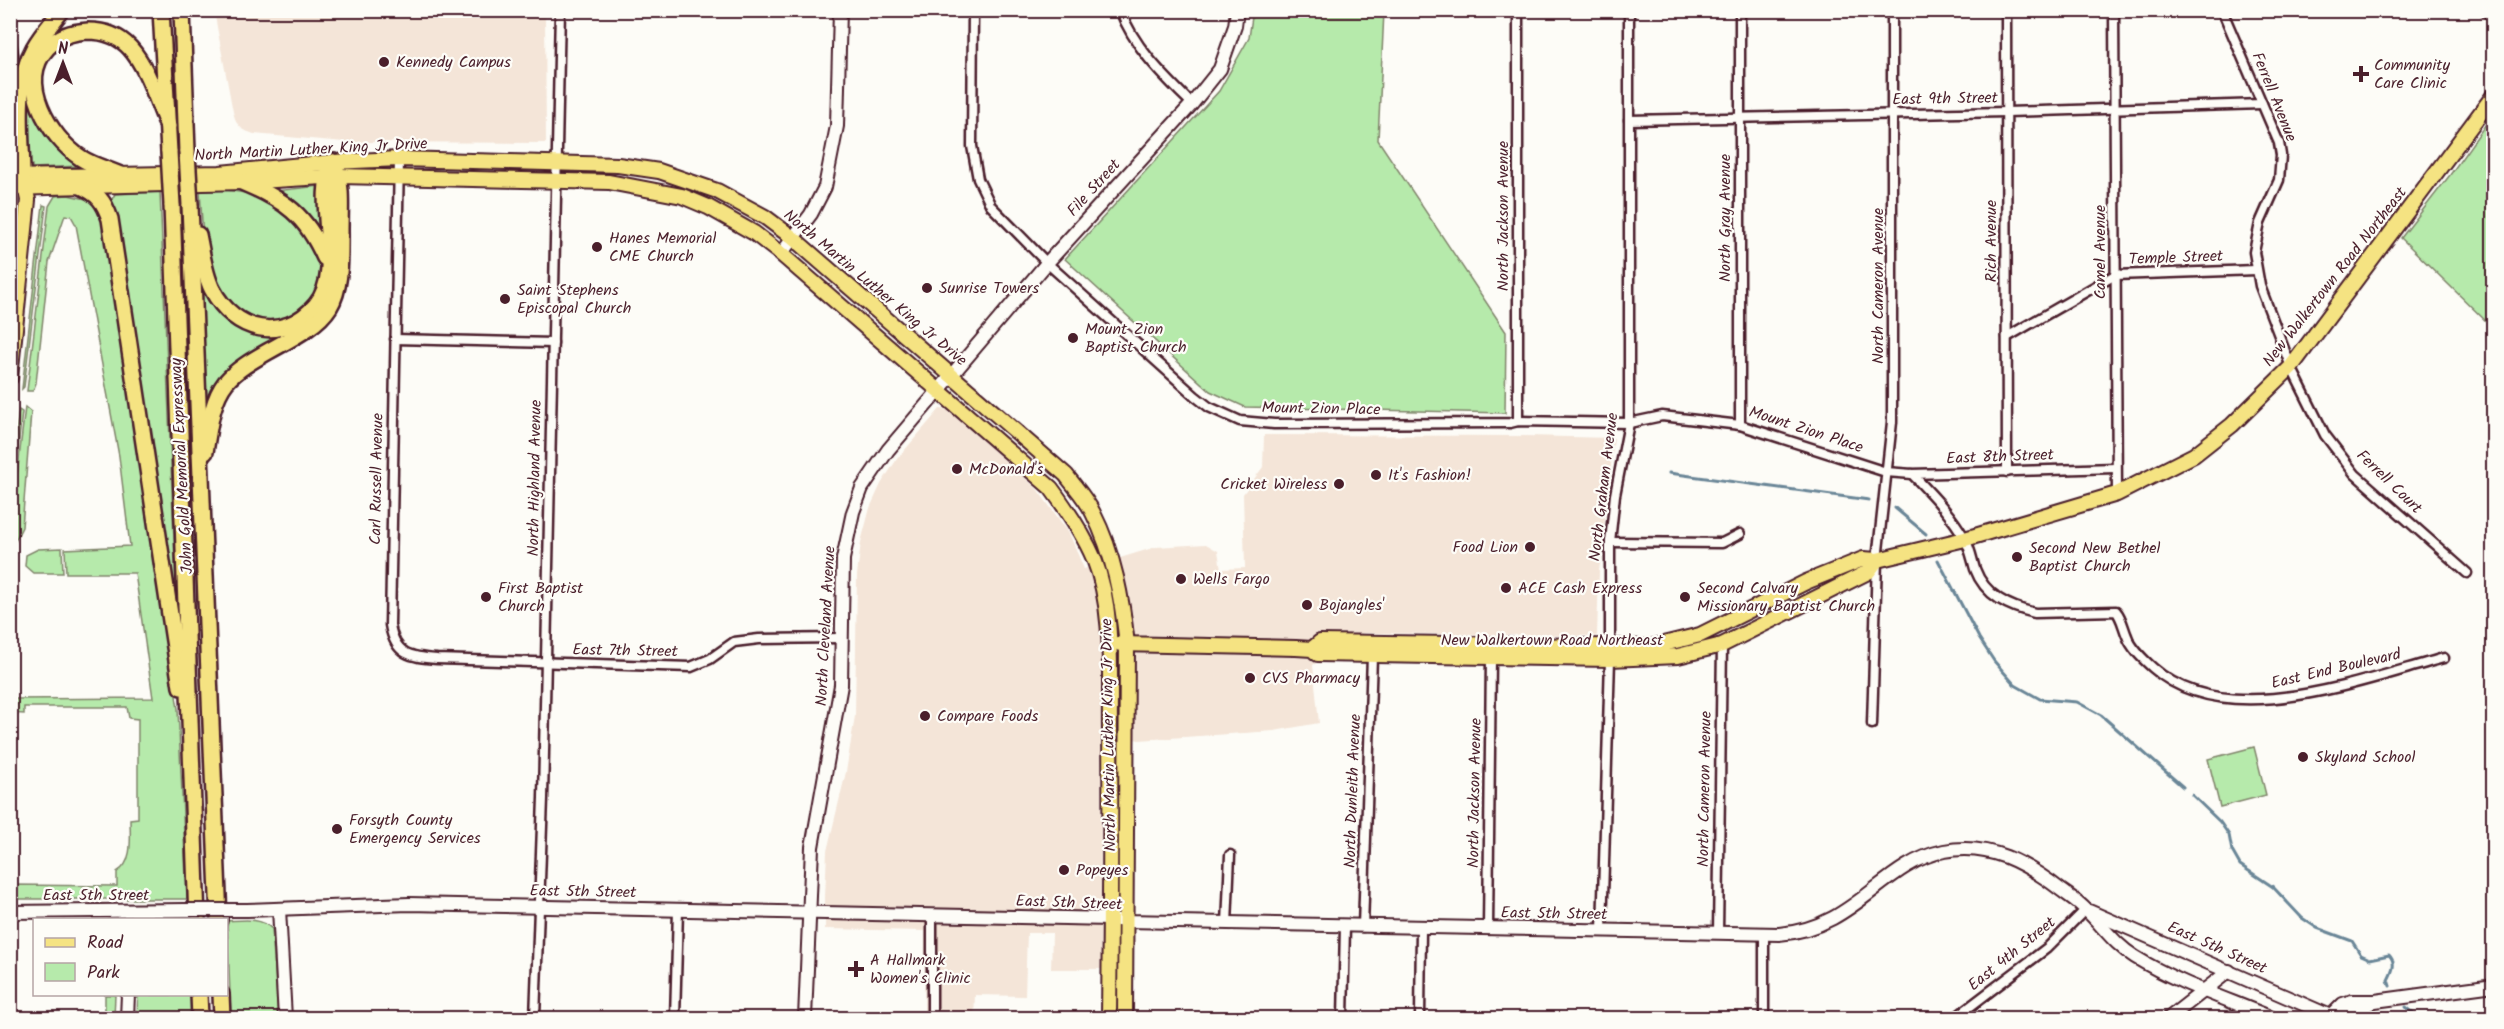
<svg xmlns="http://www.w3.org/2000/svg" width="2504" height="1029" viewBox="0 0 2504 1029" font-family="Kalam,sans-serif">
<rect width="100%" height="100%" fill="#fdfcf7"/>
<filter id="ink" filterUnits="userSpaceOnUse"><feTurbulence type="fractalNoise" baseFrequency=".0167" numOctaves="2"/><feDisplacementMap in="SourceGraphic" scale="12" xChannelSelector="R" yChannelSelector="G"/><feConvolveMatrix kernelMatrix="1 2 1 2 8 2 1 2 1" color-interpolation-filters="sRGB"/></filter>
<g filter="url(#ink)">
<g fill="#f4e5d8">
<polygon points="214,11 545,11 546,143 344,142 254,134 243,130 236,122 233,112"/>
<polygon points="940,409 949,410 1037,489 1069,533 1084,569 1156,547 1206,544 1218,551 1221,569 1245,568 1243,494 1263,467 1264,435 1525,436 1614,438 1599,572 1597,636 1363,633 1313,665 1319,723 1274,731 1139,740 1101,731 1101,969 1051,969 1052,933 1027,933 1025,996 975,995 974,1018 924,1018 925,931 825,929 825,897 827,851 846,772 855,716 857,575 861,542 870,508 881,484 897,459"/>
</g>
<g fill="#b6eaab" stroke="#80846b" stroke-width="1.5">
<polygon points="1253,10 1384,11 1378,140 1506,332 1505,413 1245,407 1210,391 1065,259 1219,91 1249,38"/>
<polygon points="29,98 30,98 82,166 32,168 32,165 30,165"/>
<polygon points="2493,114 2493,328 2401,238 2450,175"/>
<polygon points="320,186 324,240 274,191"/>
<polygon points="226,190 252,194 288,211 321,259 322,279 318,294 289,320 265,323 238,312 218,288 203,237 200,191"/>
<polygon points="160,192 177,614 112,199 115,194"/>
<path d="M68,195L86,199L91,202L93,200L102,213L105,222L178,709L187,899H11V885L117,886V872C134,863 130,835 130,819L138,818V719L129,718L127,707H24V714L11,713V699L153,698L135,573H66L65,549L130,546L119,456L76,225L71,216L65,215L49,262L36,383L33,391H27L49,206L55,196Z"/>
<polygon points="43,205 46,206 24,387 22,389"/>
<polygon points="201,273 212,299 283,333 284,337 241,361 207,416"/>
<polygon points="25,407 31,412 22,527 11,549 11,528"/>
<polygon points="19,410 22,412 11,509 11,471"/>
<polygon points="62,548 63,573 33,573 25,566 26,555 38,549"/>
<polygon points="2254,747 2266,795 2220,807 2208,759"/>
<path d="M227,921C244,920 261,917 272,929L278,1018H231Z"/>
<polygon points="105,995 115,995 114,1018 105,1018"/>
<polygon points="138,995 191,995 192,1018 137,1018"/>
</g>
<g fill="none" stroke-linecap="round" stroke-linejoin="round">
<g stroke="#6a8697" stroke-width="3">
<polyline points="1669,473 1869,500"/>
<polyline points="1895,508 1926,534"/>
<polyline points="1938,560 1979,638 1994,661 2015,685 2040,699 2077,702 2101,715 2183,787"/>
<path d="M2192,795L2220,822L2229,835L2232,851L2240,865L2273,887L2302,918L2317,928L2352,941L2361,955L2370,959L2389,955C2397,963 2392,972 2388,980L2390,986"/>
<polyline points="2406,1007 2420,1018"/>
</g>
<defs>
<g id="street">
<polyline points="973,10 972,146 978,179 991,206 1047,263 1195,396 1209,407 1240,421 1274,424 1510,423 1518,421 1629,423 1662,416 1740,425 1886,472 1912,474 2115,468"/>
<path d="M1120,10C1135,49 1164,76 1192,104"/>
<polyline points="2006,10 2007,472"/>
<polyline points="2114,10 2117,494"/>
<polyline points="2222,10 2279,143 2281,155 2279,180 2260,223 2254,252 2260,286 2291,367 2325,435 2355,474 2467,573"/>
<polyline points="2484,10 2494,17"/>
<polyline points="10,34 13,55"/>
<polyline points="1629,120 2006,112 2262,104"/>
<path d="M399,159L390,625C395,655 410,657 437,659L691,667L710,659L734,642L759,639L841,638"/>
<polyline points="2007,337 2115,275 2256,270"/>
<polyline points="395,339 553,343"/>
<polyline points="1518,421 1518,10"/>
<polyline points="1740,425 1740,10"/>
<path d="M1912,474C1931,494 1951,514 1965,539C1970,548 1972,559 1975,569C1985,596 2009,607 2035,613L2116,611C2122,618 2123,627 2127,636C2131,648 2143,659 2153,668C2226,733 2361,680 2444,658"/>
<polyline points="1610,542 1722,543 1740,534"/>
<polyline points="1872,724 1877,560 1892,422 1892,10"/>
<polyline points="1227,924 1230,855"/>
<polyline points="1363,927 1372,656"/>
<polyline points="1488,929 1491,658"/>
<polyline points="1602,931 1610,659 1610,542 1615,495 1629,423 1629,10"/>
<polyline points="1718,933 1722,645"/>
<polyline points="535,1018 543,798 560,10"/>
<polyline points="675,1018 678,910"/>
<polyline points="932,1018 932,916"/>
<polyline points="1343,1018 1345,926"/>
<polyline points="1420,1018 1421,928"/>
<polyline points="1764,1018 1764,934"/>
<polyline points="1955,1018 2047,948 2086,909"/>
</g>
<g id="secondary">
<polyline points="781,254 811,214 825,187 837,126 840,10"/>
<polyline points="279,909 285,1018"/>
<path d="M247,910L409,904L1110,919L1126,921L1779,934C1856,928 1881,864 1944,851C1989,842 2026,863 2061,890C2069,896 2079,902 2086,910C2103,926 2114,944 2135,957C2177,983 2227,999 2272,1018"/>
<polyline points="2089,911 2335,1018"/>
<polyline points="10,912 185,910"/>
<polyline points="2331,1016 2343,1004 2352,1001 2375,1001 2494,985"/>
<polyline points="127,1018 128,994"/>
<polyline points="805,1018 812,847 841,685 843,559 853,512 862,488 888,450 1047,263 1192,104 1220,69 1235,26 1237,10"/>
<polyline points="2169,1018 2229,971"/>
<polyline points="2344,1018 2353,1011 2371,1003"/>
</g>
<g id="primary">
<path d="M10,177L220,173L333,162L399,159L618,165L659,171L717,191L765,217L793,238L1066,475C1075,487 1087,500 1093,513C1114,554 1122,599 1127,644L1125,1018"/>
<path d="M10,188L242,182L339,176L609,182L682,196L708,207L754,233L781,254L1051,488C1068,511 1083,533 1094,559C1115,611 1109,675 1110,731C1111,827 1110,922 1109,1018"/>
<polyline points="10,378 28,200 24,182"/>
<polyline points="1120,644 1296,648 1312,649 1318,654 1610,659 1678,656 1722,645 1868,572 1877,560"/>
<polyline points="1312,649 1320,642 1651,647 1700,635 1806,582 1863,559 1877,560 1965,539 2117,494 2194,455 2232,425 2291,367 2494,95"/>
</g>
<g id="highway">
<polyline points="161,10 169,152"/>
<polyline points="182,10 187,152"/>
<path d="M123,176C110,170 93,166 81,158C49,137 16,82 47,48C59,36 71,32 88,31C104,31 119,36 130,48C148,68 157,101 168,126"/>
<path d="M22,177C22,137 13,85 34,48C41,35 52,23 62,10"/>
<path d="M242,182C285,200 306,215 325,258"/>
<path d="M81,186C98,194 104,201 110,219L181,687"/>
<polyline points="172,205 197,920"/>
<polyline points="190,205 219,920"/>
<path d="M198,235C202,253 204,273 212,289C234,332 283,344 316,305C346,269 313,203 333,162"/>
<path d="M205,452C209,429 211,401 226,382C237,369 253,360 267,352C335,315 341,309 340,230C340,207 343,183 333,162"/>
<polyline points="199,994 200,1018"/>
<polyline points="221,994 222,1018"/>
</g>
</defs>
<use href="#street" stroke="#4a1f2b" stroke-width="13"/>
<use href="#secondary" stroke="#4a1f2b" stroke-width="16"/>
<use href="#primary" stroke="#4a1f2b" stroke-width="18"/>
<use href="#highway" stroke="#4a1f2b" stroke-width="20"/>
<use href="#street" stroke="#fdfcf7" stroke-width="8"/>
<use href="#secondary" stroke="#fdfcf7" stroke-width="12"/>
<use href="#primary" stroke="#f5e382" stroke-width="14"/>
<use href="#highway" stroke="#f5e382" stroke-width="15"/>
<defs>
<polyline id="secondary-bridge" points="185,910 247,910"/>
<g id="highway-bridge">
<polyline points="169,152 172,205"/>
<polyline points="187,152 190,205"/>
</g>
</defs>
<use href="#secondary-bridge" stroke="#4a1f2b" stroke-width="16" stroke-linecap="butt"/>
<use href="#highway-bridge" stroke="#4a1f2b" stroke-width="20" stroke-linecap="butt"/>
<use href="#secondary-bridge" stroke="#fdfcf7" stroke-width="12"/>
<use href="#highway-bridge" stroke="#f5e382" stroke-width="15"/>
</g>
</g>
<g fill="#4a1f2b" stroke="#fdfcf7" stroke-width="2">
<circle cx="384" cy="62" r="6"/>
<path d="M2358 65h6v6h6v6h-6v6h-6v-6h-6v-6h6z"/>
<circle cx="597" cy="247" r="6"/>
<circle cx="927" cy="288" r="6"/>
<circle cx="505" cy="299" r="6"/>
<circle cx="1073" cy="338" r="6"/>
<circle cx="957" cy="469" r="6"/>
<circle cx="1376" cy="475" r="6"/>
<circle cx="1339" cy="484" r="6"/>
<circle cx="1530" cy="547" r="6"/>
<circle cx="2017" cy="557" r="6"/>
<circle cx="1181" cy="579" r="6"/>
<circle cx="1506" cy="588" r="6"/>
<circle cx="486" cy="597" r="6"/>
<circle cx="1685" cy="597" r="6"/>
<circle cx="1307" cy="605" r="6"/>
<circle cx="1250" cy="678" r="6"/>
<circle cx="925" cy="716" r="6"/>
<circle cx="2303" cy="757" r="6"/>
<circle cx="337" cy="829" r="6"/>
<circle cx="1064" cy="870" r="6"/>
<path d="M853 960h6v6h6v6h-6v6h-6v-6h-6v-6h6z"/>
</g>
<g text-anchor="middle" dominant-baseline="central" stroke-width="4.5" stroke-linejoin="round" paint-order="stroke">
<g font-size="16" fill="#4a1f2b" stroke="#fdfcf7" text-anchor="start">
<text x="396" y="62">Kennedy Campus</text>
<text x="2374" y="65">Community<tspan x="2374" dy="18">Care Clinic</tspan></text>
<text x="609" y="238">Hanes Memorial<tspan x="609" dy="18">CME Church</tspan></text>
<text x="939" y="288">Sunrise Towers</text>
<text x="517" y="290">Saint Stephens<tspan x="517" dy="18">Episcopal Church</tspan></text>
<text x="1085" y="329">Mount Zion<tspan x="1085" dy="18">Baptist Church</tspan></text>
<text x="969" y="469">McDonald's</text>
<text x="1388" y="475">It's Fashion!</text>
<text x="1327" y="484" text-anchor="end">Cricket Wireless</text>
<text x="1518" y="547" text-anchor="end">Food Lion</text>
<text x="2029" y="548">Second New Bethel<tspan x="2029" dy="18">Baptist Church</tspan></text>
<text x="1193" y="579">Wells Fargo</text>
<text x="498" y="588">First Baptist<tspan x="498" dy="18">Church</tspan></text>
<text x="1518" y="588">ACE Cash Express</text>
<text x="1697" y="588">Second Calvary<tspan x="1697" dy="18">Missionary Baptist Church</tspan></text>
<text x="1319" y="605">Bojangles'</text>
<text x="1262" y="678">CVS Pharmacy</text>
<text x="937" y="716">Compare Foods</text>
<text x="2315" y="757">Skyland School</text>
<text x="349" y="820">Forsyth County<tspan x="349" dy="18">Emergency Services</tspan></text>
<text x="1076" y="870">Popeyes</text>
<text x="870" y="960">A Hallmark<tspan x="870" dy="18">Women's Clinic</tspan></text>
</g>
<g font-size="16" fill="#4a1f2b" stroke="#fdfcf7">
<text transform="translate(2274 97) rotate(68)">Ferrell Avenue</text>
<text transform="translate(1945 99) rotate(-1)">East 9th Street</text>
<text transform="translate(311 150) rotate(-3)">North Martin Luther King Jr Drive</text>
<text transform="translate(1094 188) rotate(-48)">File Street</text>
<text transform="translate(1503 216) rotate(-90)">North Jackson Avenue</text>
<text transform="translate(1725 218) rotate(-90)">North Gray Avenue</text>
<text transform="translate(1991 241) rotate(-90)">Rich Avenue</text>
<text transform="translate(2100 252) rotate(-90)">Camel Avenue</text>
<text transform="translate(2176 258) rotate(-2)">Temple Street</text>
<text transform="translate(2335 277) rotate(-52)">New Walkertown Road Northeast</text>
<text transform="translate(1878 286) rotate(-90)">North Cameron Avenue</text>
<text transform="translate(875 288) rotate(40)">North Martin Luther King Jr Drive</text>
<text transform="translate(1321 409) rotate(1)">Mount Zion Place</text>
<text transform="translate(1806 430) rotate(18)">Mount Zion Place</text>
<text transform="translate(2000 457) rotate(-2)">East 8th Street</text>
<text transform="translate(182 466) rotate(-93)">John Gold Memorial Expressway</text>
<text transform="translate(535 478) rotate(-89)">North Highland Avenue</text>
<text transform="translate(377 479) rotate(-89)">Carl Russell Avenue</text>
<text transform="translate(2389 482) rotate(44)">Ferrell Court</text>
<text transform="translate(1604 487) rotate(-83)">North Graham Avenue</text>
<text transform="translate(826 626) rotate(-87)">North Cleveland Avenue</text>
<text x="1552" y="640">New Walkertown Road Northeast</text>
<text transform="translate(625 651) rotate(1)">East 7th Street</text>
<text transform="translate(2336 669) rotate(-13)">East End Boulevard</text>
<text transform="translate(1109 735) rotate(-91)">North Martin Luther King Jr Drive</text>
<text transform="translate(1705 789) rotate(-89)">North Cameron Avenue</text>
<text transform="translate(1353 791) rotate(-88)">North Dunleith Avenue</text>
<text transform="translate(1475 793) rotate(-89)">North Jackson Avenue</text>
<text transform="translate(583 892) rotate(1)">East 5th Street</text>
<text x="96" y="895">East 5th Street</text>
<text transform="translate(1069 903) rotate(2)">East 5th Street</text>
<text transform="translate(1554 914) rotate(1)">East 5th Street</text>
<text transform="translate(2217 948) rotate(24)">East 5th Street</text>
<text transform="translate(2012 954) rotate(-39)">East 4th Street</text>
</g>
</g>
<rect width="2504" height="1029" fill="none" stroke="#fdfcf7" stroke-width="36"/>
<rect x="18" y="18" width="2468" height="993" fill="none" stroke="#4a1f2b" stroke-width="2" filter="url(#ink)"/>
<rect x="33" y="918" width="195" height="78" fill="#fdfcf7" stroke="#b5a4a5" stroke-width="1.5"/>
<rect x="45" y="938" width="30" height="9" fill="#f5e382" stroke="#b5a4a5" stroke-width="1.5"/>
<text x="87" y="948" font-size="18" fill="#4a1f2b">Road</text>
<rect x="45" y="963" width="30" height="18" fill="#b6eaab" stroke="#b5a4a5" stroke-width="1.5"/>
<text x="87" y="978" font-size="18" fill="#4a1f2b">Park</text>
<g transform="translate(63 63)" stroke="#fdfcf7" stroke-width="4.5" paint-order="stroke">
<path d="M0-4.5L10 22L0 15L-10 22Z" fill="#4a1f2b"/>
<text y="-9" font-size="16" font-weight="bold" text-anchor="middle" fill="#4a1f2b">N</text>
</g>
</svg>
